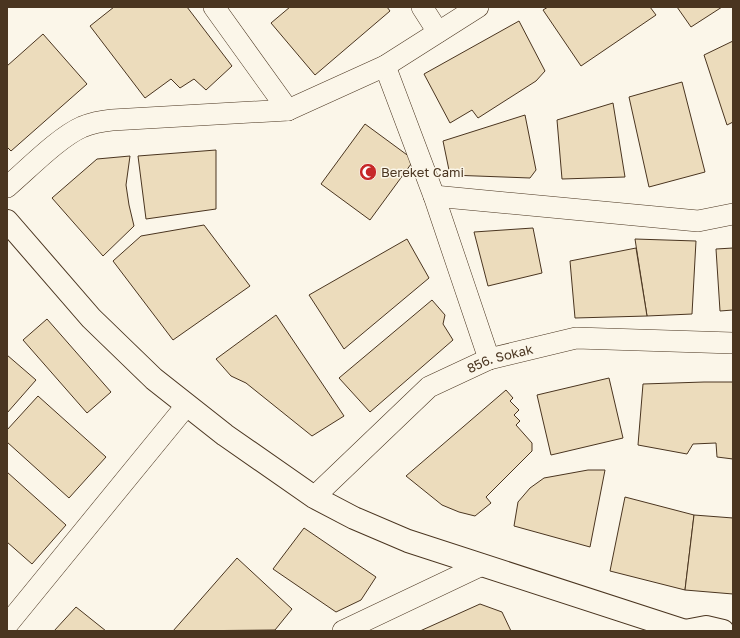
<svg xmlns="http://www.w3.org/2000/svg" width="740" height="638" viewBox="0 0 740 638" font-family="'Golos Text',sans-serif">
<rect width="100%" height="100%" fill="#fbf6e9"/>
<g fill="#ecdcbc" stroke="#4a3520">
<polygon points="114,7 187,7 232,66 206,90 194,79 180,88 171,79 145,98 90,26"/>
<polygon points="290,7 387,7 390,11 315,75 271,23"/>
<polygon points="548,7 650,7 656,15 581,66 543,10"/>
<polygon points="677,7 722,7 691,27"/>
<polygon points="519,21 545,71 536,81 478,118 472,110 450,123 424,74"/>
<polygon points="43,34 87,84 11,151 7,147 7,66"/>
<polygon points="733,41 733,122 727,125 704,55"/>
<polygon points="682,82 705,172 649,187 629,97"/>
<polygon points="613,103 625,177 562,179 557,120"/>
<polygon points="525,115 536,170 530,178 450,175 443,141"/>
<polygon points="365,124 414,160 370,220 321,184"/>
<polygon points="216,150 216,209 146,219 138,156"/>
<polygon points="130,156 126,185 129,205 134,226 103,256 52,198 97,159"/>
<polygon points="204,225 250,286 173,340 113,261 141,236"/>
<polygon points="533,228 542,273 488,286 474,232"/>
<polygon points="407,239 429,278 344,349 309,295"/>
<polygon points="635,239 696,241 692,314 647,316"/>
<polygon points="636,248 647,316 575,318 570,261"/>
<polygon points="733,248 733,310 720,311 716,249"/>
<polygon points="432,300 445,315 443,324 453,340 370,412 339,378"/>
<polygon points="276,315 344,416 312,436 246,383 231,376 216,359"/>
<polygon points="47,319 111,392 87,413 23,340"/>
<polygon points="7,355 36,380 7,413"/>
<polygon points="609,378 623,438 551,455 537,395"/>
<polygon points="704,382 733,382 733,459 717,457 716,443 693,444 687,454 638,445 643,384"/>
<polygon points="506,390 513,398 510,401 519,410 514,415 520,421 516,425 532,443 532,451 486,497 491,503 475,516 459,512 442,505 406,476"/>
<polygon points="38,396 106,457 69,498 7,442 7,430"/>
<polygon points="588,470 605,470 590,547 514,526 518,502 530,488 544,478"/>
<polygon points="7,472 66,525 32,564 7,542"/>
<polygon points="625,497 694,515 685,590 610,571"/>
<polygon points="694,515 733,518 733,594 685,590"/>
<polygon points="304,528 376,577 361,600 336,612 273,569"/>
<polygon points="237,558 292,609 275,630 173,631"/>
<polygon points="480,604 502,612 511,631 420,631"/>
<polygon points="76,607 106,631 54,631"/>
</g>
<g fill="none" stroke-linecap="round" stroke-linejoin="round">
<defs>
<g id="minor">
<polyline points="214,7 288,110"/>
<polyline points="422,7 438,32"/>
<polyline points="385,66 434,196 489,359"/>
<path d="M7,187C27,170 59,137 82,127C92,123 102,121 112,120L288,110L385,66L478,7"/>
<polyline points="434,196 698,221 733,214"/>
<path id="s1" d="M314,497L429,387L489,359L576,338L733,343"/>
<polyline points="7,625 186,406"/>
<polyline points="343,631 482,565"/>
</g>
<g id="tertiary">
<polyline points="7,221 91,318 154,379 225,435 314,497 354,518 408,541 685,631"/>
<polyline points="685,631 706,627 723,631"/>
</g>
</defs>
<use href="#minor" stroke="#4a3520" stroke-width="22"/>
<use href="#tertiary" stroke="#4a3520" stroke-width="24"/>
<use href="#minor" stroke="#fbf6e9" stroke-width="21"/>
<use href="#tertiary" stroke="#fbf6e9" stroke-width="22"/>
</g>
<defs>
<symbol id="mosque-disc" viewBox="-11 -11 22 22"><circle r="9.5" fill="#c62828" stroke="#fbf6e9"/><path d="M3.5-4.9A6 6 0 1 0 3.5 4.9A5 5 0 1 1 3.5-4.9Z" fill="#fff"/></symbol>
</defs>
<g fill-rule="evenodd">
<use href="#mosque-disc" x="358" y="162" width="20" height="20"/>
</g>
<g text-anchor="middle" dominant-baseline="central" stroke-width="3" stroke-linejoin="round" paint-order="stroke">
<g font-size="13" fill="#4a3520" stroke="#fbf6e9" text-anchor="start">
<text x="381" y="172">Bereket Cami</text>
</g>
<g font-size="13" fill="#4a3520" stroke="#fbf6e9">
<text stroke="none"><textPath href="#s1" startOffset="236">856. Sokak</textPath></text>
</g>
</g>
<rect width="740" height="638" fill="none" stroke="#4a3520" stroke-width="16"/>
</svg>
